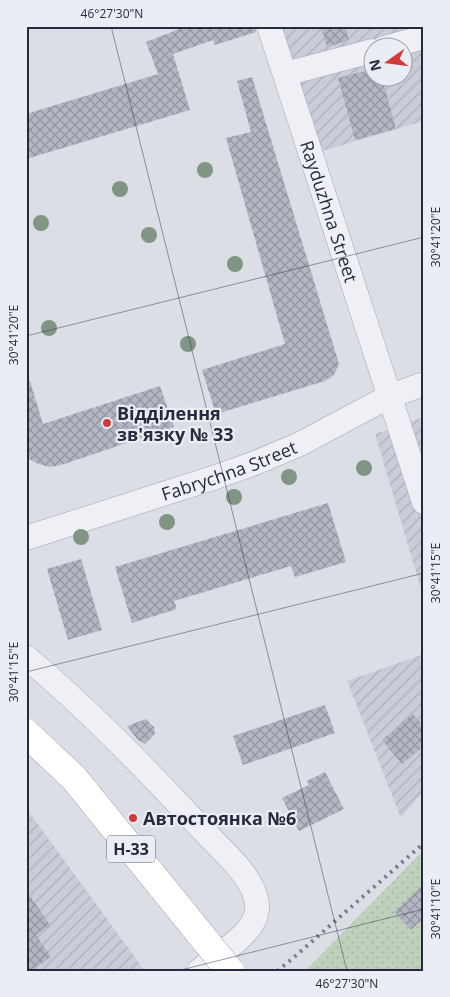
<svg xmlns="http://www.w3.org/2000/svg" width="450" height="997" viewBox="0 0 450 997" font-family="'Open Sans',sans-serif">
<defs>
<pattern id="industrial-furrows" width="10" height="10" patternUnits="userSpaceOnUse" patternTransform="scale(1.25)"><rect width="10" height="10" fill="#cacdd9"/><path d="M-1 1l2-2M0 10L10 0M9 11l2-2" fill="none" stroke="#adb0bb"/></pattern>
<pattern id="grass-dots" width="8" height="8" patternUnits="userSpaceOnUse" patternTransform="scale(1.25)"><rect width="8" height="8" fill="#bfd1bc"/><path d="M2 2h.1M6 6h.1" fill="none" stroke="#a4b4a2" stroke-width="1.8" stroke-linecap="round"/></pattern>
<pattern id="building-cross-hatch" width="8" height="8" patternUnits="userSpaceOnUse" patternTransform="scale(1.25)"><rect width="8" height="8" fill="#b3b7c3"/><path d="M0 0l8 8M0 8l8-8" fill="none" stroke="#9195a0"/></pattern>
</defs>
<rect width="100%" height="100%" fill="#dcdee6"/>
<g fill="url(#industrial-furrows)" fill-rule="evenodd">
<path d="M273,26H424V121L312,154ZM372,48H402V78H372Z"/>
<polygon points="424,417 424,599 375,434"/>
<polygon points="424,654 424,791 401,818 347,681"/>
<polygon points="26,808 145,971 26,971"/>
</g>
<polygon fill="url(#grass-dots)" points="424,850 424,971 305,971"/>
<g fill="url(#building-cross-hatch)">
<polygon points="187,26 256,26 256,32 215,45 213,40 173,54 190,110 26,159 26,114 158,74 146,42"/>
<polygon points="321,26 345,26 349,40 327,47"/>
<polygon points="372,69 372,78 382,78 396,129 355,140 338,78"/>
<polygon points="252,77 339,364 334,375 325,381 216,414 202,370 285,344 226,138 251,132 237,81"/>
<polygon points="30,381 43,424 160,386 174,427 61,465 49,467 36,463 26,457 26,382"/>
<polygon points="328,503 346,562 295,577 291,566 174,601 177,609 132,623 115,567"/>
<polygon points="81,559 102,630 68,640 47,569"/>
<polygon points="325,705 335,733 243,765 233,736"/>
<polygon points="413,714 424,727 424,746 402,764 382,740"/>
<polygon points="146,719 154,727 155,734 145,744 138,740 127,726"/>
<polygon points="325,772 344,809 299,831 282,798 309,785 307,781"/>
<polygon points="424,884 424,918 411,930 394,912"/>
<polygon points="26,890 50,925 36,935 51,957 31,971 26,971"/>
</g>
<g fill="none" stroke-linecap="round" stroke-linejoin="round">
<defs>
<g id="minor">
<path id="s1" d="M269,26L424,502"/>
<polyline points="384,48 424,37"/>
<polyline points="285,74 372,51"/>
<path id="s2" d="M26,538L216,477L255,463L300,444L390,396L424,384"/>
<path d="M26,657C88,709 145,768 200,827C213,841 242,867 250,884C254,890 258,902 257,909C256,934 216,955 199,971"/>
</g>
</defs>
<use href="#minor" stroke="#a1a4b0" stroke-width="25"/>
<use href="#minor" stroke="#eef0f5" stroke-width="24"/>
<polyline stroke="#757b90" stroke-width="4" stroke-dasharray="2.5 5" stroke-linecap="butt" points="277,971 292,959 424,843"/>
<defs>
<polyline id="major-bridge" points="26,733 74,778 230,971"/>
</defs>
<use href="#major-bridge" stroke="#9ba1b2" stroke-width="29" stroke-linecap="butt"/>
<use href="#major-bridge" stroke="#fff" stroke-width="28"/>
</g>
<g fill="#809583">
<circle cx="205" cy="170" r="8"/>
<circle cx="120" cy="189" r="8"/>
<circle cx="41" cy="223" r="8"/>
<circle cx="149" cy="235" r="8"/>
<circle cx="235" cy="264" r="8"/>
<circle cx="49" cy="328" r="8"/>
<circle cx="188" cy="344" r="8"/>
<circle cx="364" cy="468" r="8"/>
<circle cx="289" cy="477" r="8"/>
<circle cx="234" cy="497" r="8"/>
<circle cx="167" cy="522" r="8"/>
<circle cx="81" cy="537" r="8"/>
</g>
<path fill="none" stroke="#252a3d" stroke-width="1" stroke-opacity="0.45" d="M111,26L347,971M26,336L424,237M26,672L424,573M177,971L424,909"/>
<g fill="#d23b3c" stroke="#ebedf4" stroke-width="2">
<circle cx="107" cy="423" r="5"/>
<circle cx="133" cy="818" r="5"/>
</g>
<g text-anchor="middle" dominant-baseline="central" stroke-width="4.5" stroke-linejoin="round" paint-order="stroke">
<rect fill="#ebedf4" stroke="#606474" stroke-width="1" x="107" y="835.5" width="48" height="27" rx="4"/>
<g font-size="16" font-weight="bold" fill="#252a3d">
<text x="131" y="849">Н-33</text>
</g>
<g font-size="18" fill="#252a3d" stroke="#ebedf4">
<text stroke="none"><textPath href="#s1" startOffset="195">Rayduzhna Street</textPath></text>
<text stroke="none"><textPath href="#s2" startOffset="214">Fabrychna Street</textPath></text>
</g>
<g font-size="18" font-weight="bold" fill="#252a3d" stroke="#ebedf4" text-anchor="start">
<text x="117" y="413">Відділення<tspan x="117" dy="21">зв'язку № 33</tspan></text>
<text x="143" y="818">Автостоянка №6</text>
</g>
</g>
<rect width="450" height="997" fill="none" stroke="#ebedf4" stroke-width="55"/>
<g transform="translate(388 62) rotate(256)"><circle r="24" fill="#ebedf4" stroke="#9c9fab"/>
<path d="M0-4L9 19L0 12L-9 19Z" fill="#d23b3c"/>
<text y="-8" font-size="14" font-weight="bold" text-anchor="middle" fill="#252a3d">N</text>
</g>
<rect x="28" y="28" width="394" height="942" fill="none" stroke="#252a3d" stroke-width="2"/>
<g font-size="12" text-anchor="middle" fill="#252a3d">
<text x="112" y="18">46°27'30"N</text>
<text transform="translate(436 237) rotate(-90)" y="4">30°41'20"E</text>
<text transform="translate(14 335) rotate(-90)" y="4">30°41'20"E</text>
<text transform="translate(436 573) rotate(-90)" y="4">30°41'15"E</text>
<text transform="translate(14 672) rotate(-90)" y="4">30°41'15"E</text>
<text transform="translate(436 909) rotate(-90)" y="4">30°41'10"E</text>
<text x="347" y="988">46°27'30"N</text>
</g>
</svg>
